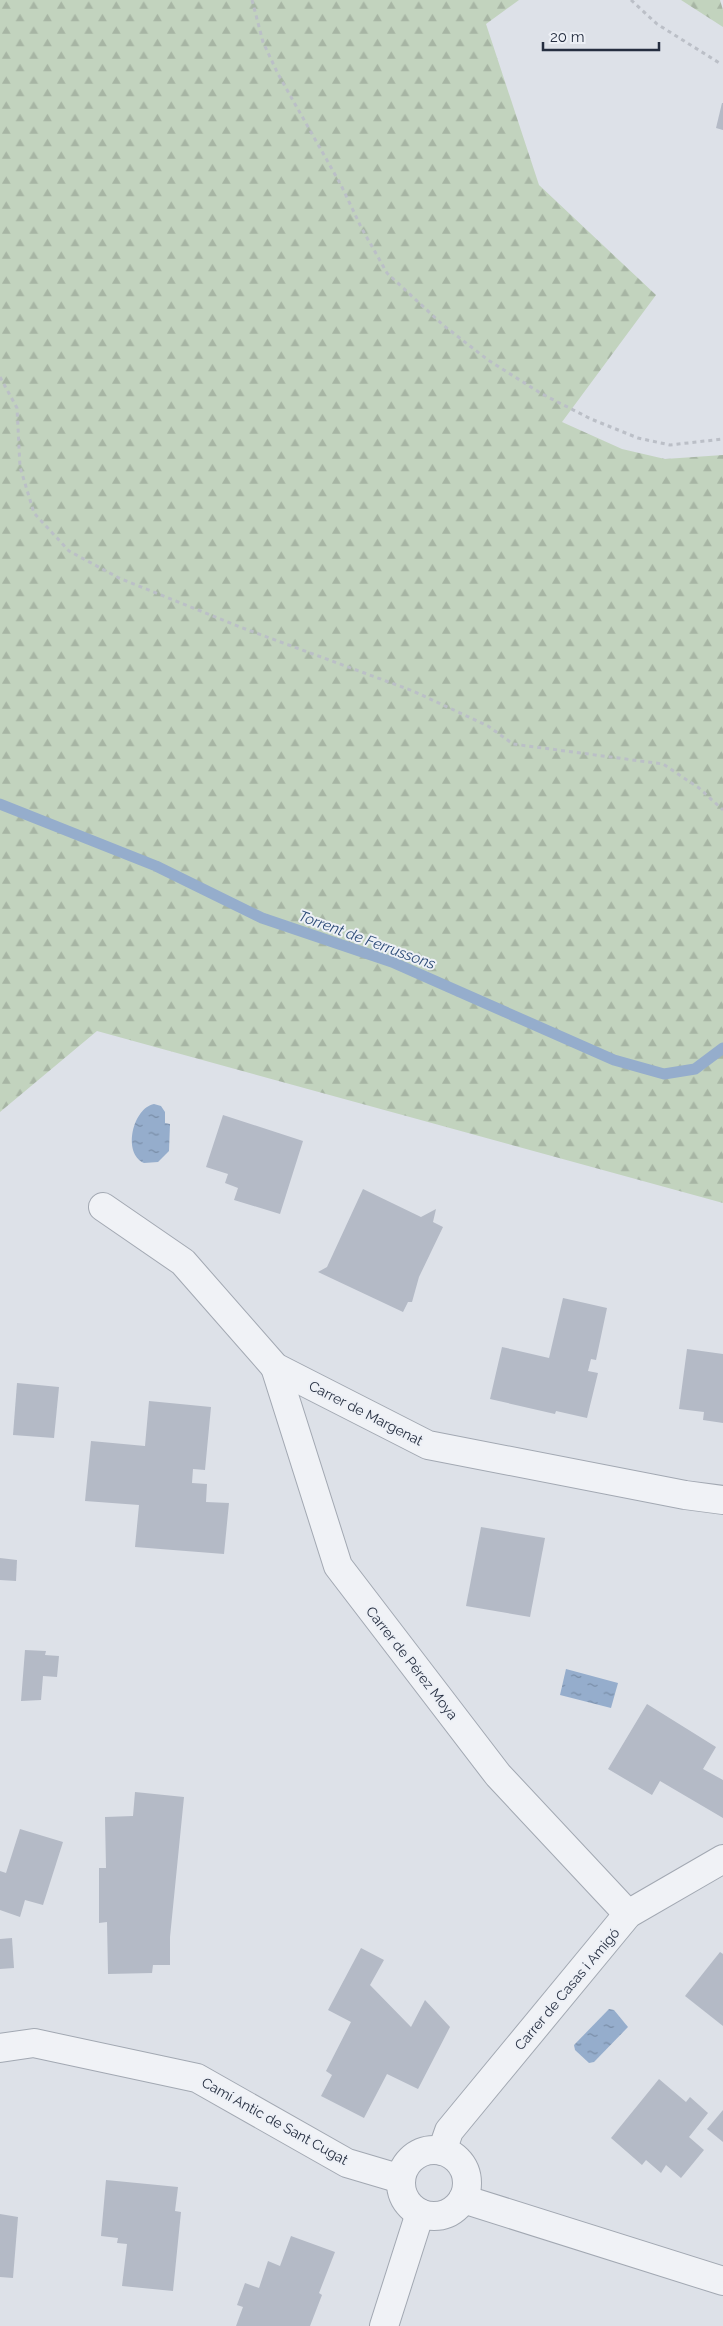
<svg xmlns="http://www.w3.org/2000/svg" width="723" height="2326" viewBox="0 0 723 2326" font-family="Raleway,sans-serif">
<defs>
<pattern id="forest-firs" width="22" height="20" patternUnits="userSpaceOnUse" patternTransform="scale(1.25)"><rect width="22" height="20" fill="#c2d3be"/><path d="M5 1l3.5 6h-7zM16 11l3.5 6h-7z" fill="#a7b5a4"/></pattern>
<pattern id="water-ripples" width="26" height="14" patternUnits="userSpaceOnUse" patternTransform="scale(1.25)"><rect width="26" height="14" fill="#95adcc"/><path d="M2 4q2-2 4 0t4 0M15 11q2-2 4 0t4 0" fill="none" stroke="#798da7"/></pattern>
</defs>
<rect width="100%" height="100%" fill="#dde1e8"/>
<g fill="url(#forest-firs)">
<polygon points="0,0 519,0 486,24 539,185 656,295 562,422 622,449 665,459 723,455 723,1203 97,1031 0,1112"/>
<polygon points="681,0 720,0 723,10 723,27"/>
</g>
<g fill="url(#water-ripples)">
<path d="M154,1104L161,1106L165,1112V1123L170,1124L169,1151L158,1162L144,1163C122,1153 133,1108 154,1104Z"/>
<polygon points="566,1669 618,1683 611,1708 560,1695"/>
<polygon points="609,2009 614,2010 628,2027 594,2062 589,2063 575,2050 574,2045"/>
</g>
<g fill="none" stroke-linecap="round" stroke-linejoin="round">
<polyline stroke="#95adcc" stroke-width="11" points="0,804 156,866 262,918 392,962 614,1060 664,1074 695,1069 723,1048"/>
</g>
<g fill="#b4bac6">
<polygon points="722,103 723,103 723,130 716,128"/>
<polygon points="223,1115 303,1141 280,1214 234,1200 238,1188 225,1183 228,1174 206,1167"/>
<polygon points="363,1189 421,1217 436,1209 433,1222 443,1227 419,1277 412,1302 408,1302 403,1312 318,1272 327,1267"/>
<polygon points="563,1298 607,1308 596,1360 591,1359 588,1371 598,1373 587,1418 556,1411 555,1414 490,1399 502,1347 549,1358"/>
<polygon points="687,1349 723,1354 723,1423 703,1420 704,1412 679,1409"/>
<polygon points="17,1383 59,1387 54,1438 13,1435"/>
<polygon points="149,1401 211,1407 205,1470 193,1469 192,1483 207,1484 206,1502 229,1503 224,1554 135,1547 139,1505 85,1501 91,1441 145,1446"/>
<polygon points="481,1527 545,1538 530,1617 466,1606"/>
<polygon points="0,1558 17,1560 16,1581 0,1580"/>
<polygon points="25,1650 46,1651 45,1655 59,1656 57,1677 43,1676 41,1700 21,1701"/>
<polygon points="647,1704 716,1747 703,1769 723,1780 723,1818 660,1781 652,1795 608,1769"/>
<polygon points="135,1792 184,1797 170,1937 170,1965 153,1965 152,1973 108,1974 107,1922 99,1923 99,1868 106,1868 105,1817 133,1816"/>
<polygon points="20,1829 63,1842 43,1905 25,1900 20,1917 0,1910 0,1871 6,1873"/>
<polygon points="12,1938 14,1968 0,1969 0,1939"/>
<polygon points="361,1948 384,1960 370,1985 411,2027 425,2000 450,2027 418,2089 387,2074 364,2118 321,2096 332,2075 326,2071 351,2022 328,2010"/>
<polygon points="720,1952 723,1954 723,2026 685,1996"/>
<polygon points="659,2079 686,2102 690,2097 708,2113 689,2137 704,2150 681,2178 666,2165 661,2173 646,2160 642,2165 611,2138"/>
<polygon points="723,2110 723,2142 707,2129"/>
<polygon points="106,2180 178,2187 175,2211 181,2212 173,2291 122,2286 127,2244 117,2243 118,2238 101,2236"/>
<polygon points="0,2214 18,2217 13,2278 0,2277"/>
<polygon points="291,2236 335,2252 319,2293 322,2295 310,2326 236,2326 243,2307 237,2305 245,2283 259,2288 268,2261 280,2266"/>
</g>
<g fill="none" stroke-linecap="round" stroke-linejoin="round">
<defs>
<g id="street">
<polyline points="103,1207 183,1262 275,1367 428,1445 685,1495 723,1500"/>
<polyline points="275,1367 338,1566 498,1775 628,1914"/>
<polyline points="0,2048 34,2043 197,2078 347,2163 401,2179"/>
<circle cx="434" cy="2183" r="33"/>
<polyline points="442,2151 449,2131 628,1914 723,1859"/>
<polyline points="463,2199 723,2281"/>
<polyline points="384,2326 420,2213"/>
</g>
</defs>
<use href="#street" stroke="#a2a8b2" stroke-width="30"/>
<g stroke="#bbbfc7" stroke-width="3" stroke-dasharray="4 4" stroke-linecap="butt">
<polyline points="252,0 263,42 278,74 341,185 361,227 387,273 443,325 488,360 542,394 591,419 638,438 670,445 723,439"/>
<polyline points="631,0 657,24 721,64"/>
<polyline points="0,377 17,408 20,467 34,513 69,551 119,578 240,627 413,691 488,726 513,744 663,764 699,788 723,810"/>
</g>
<use href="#street" stroke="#f0f2f6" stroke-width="28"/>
</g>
<g text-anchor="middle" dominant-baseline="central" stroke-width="4" stroke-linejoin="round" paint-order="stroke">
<g font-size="14" fill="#252e40" stroke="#edf0f6">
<text transform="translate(366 1413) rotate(27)">Carrer de Margenat</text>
<text transform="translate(412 1663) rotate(52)">Carrer de Pérez Moya</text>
<text transform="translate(567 1989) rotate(-50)">Carrer de Casas i Amigó</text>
<text transform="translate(275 2121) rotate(29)">Camí Antic de Sant Cugat</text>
</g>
<g font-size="15" font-style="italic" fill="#2c4b77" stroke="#edf0f6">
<text transform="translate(367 940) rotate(20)">Torrent de Ferrussons</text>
</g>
</g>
<path d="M543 42v8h116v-8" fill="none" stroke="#252e40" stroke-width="2.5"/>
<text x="550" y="42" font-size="15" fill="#252e40" stroke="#edf0f6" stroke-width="4" paint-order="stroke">20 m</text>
</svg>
